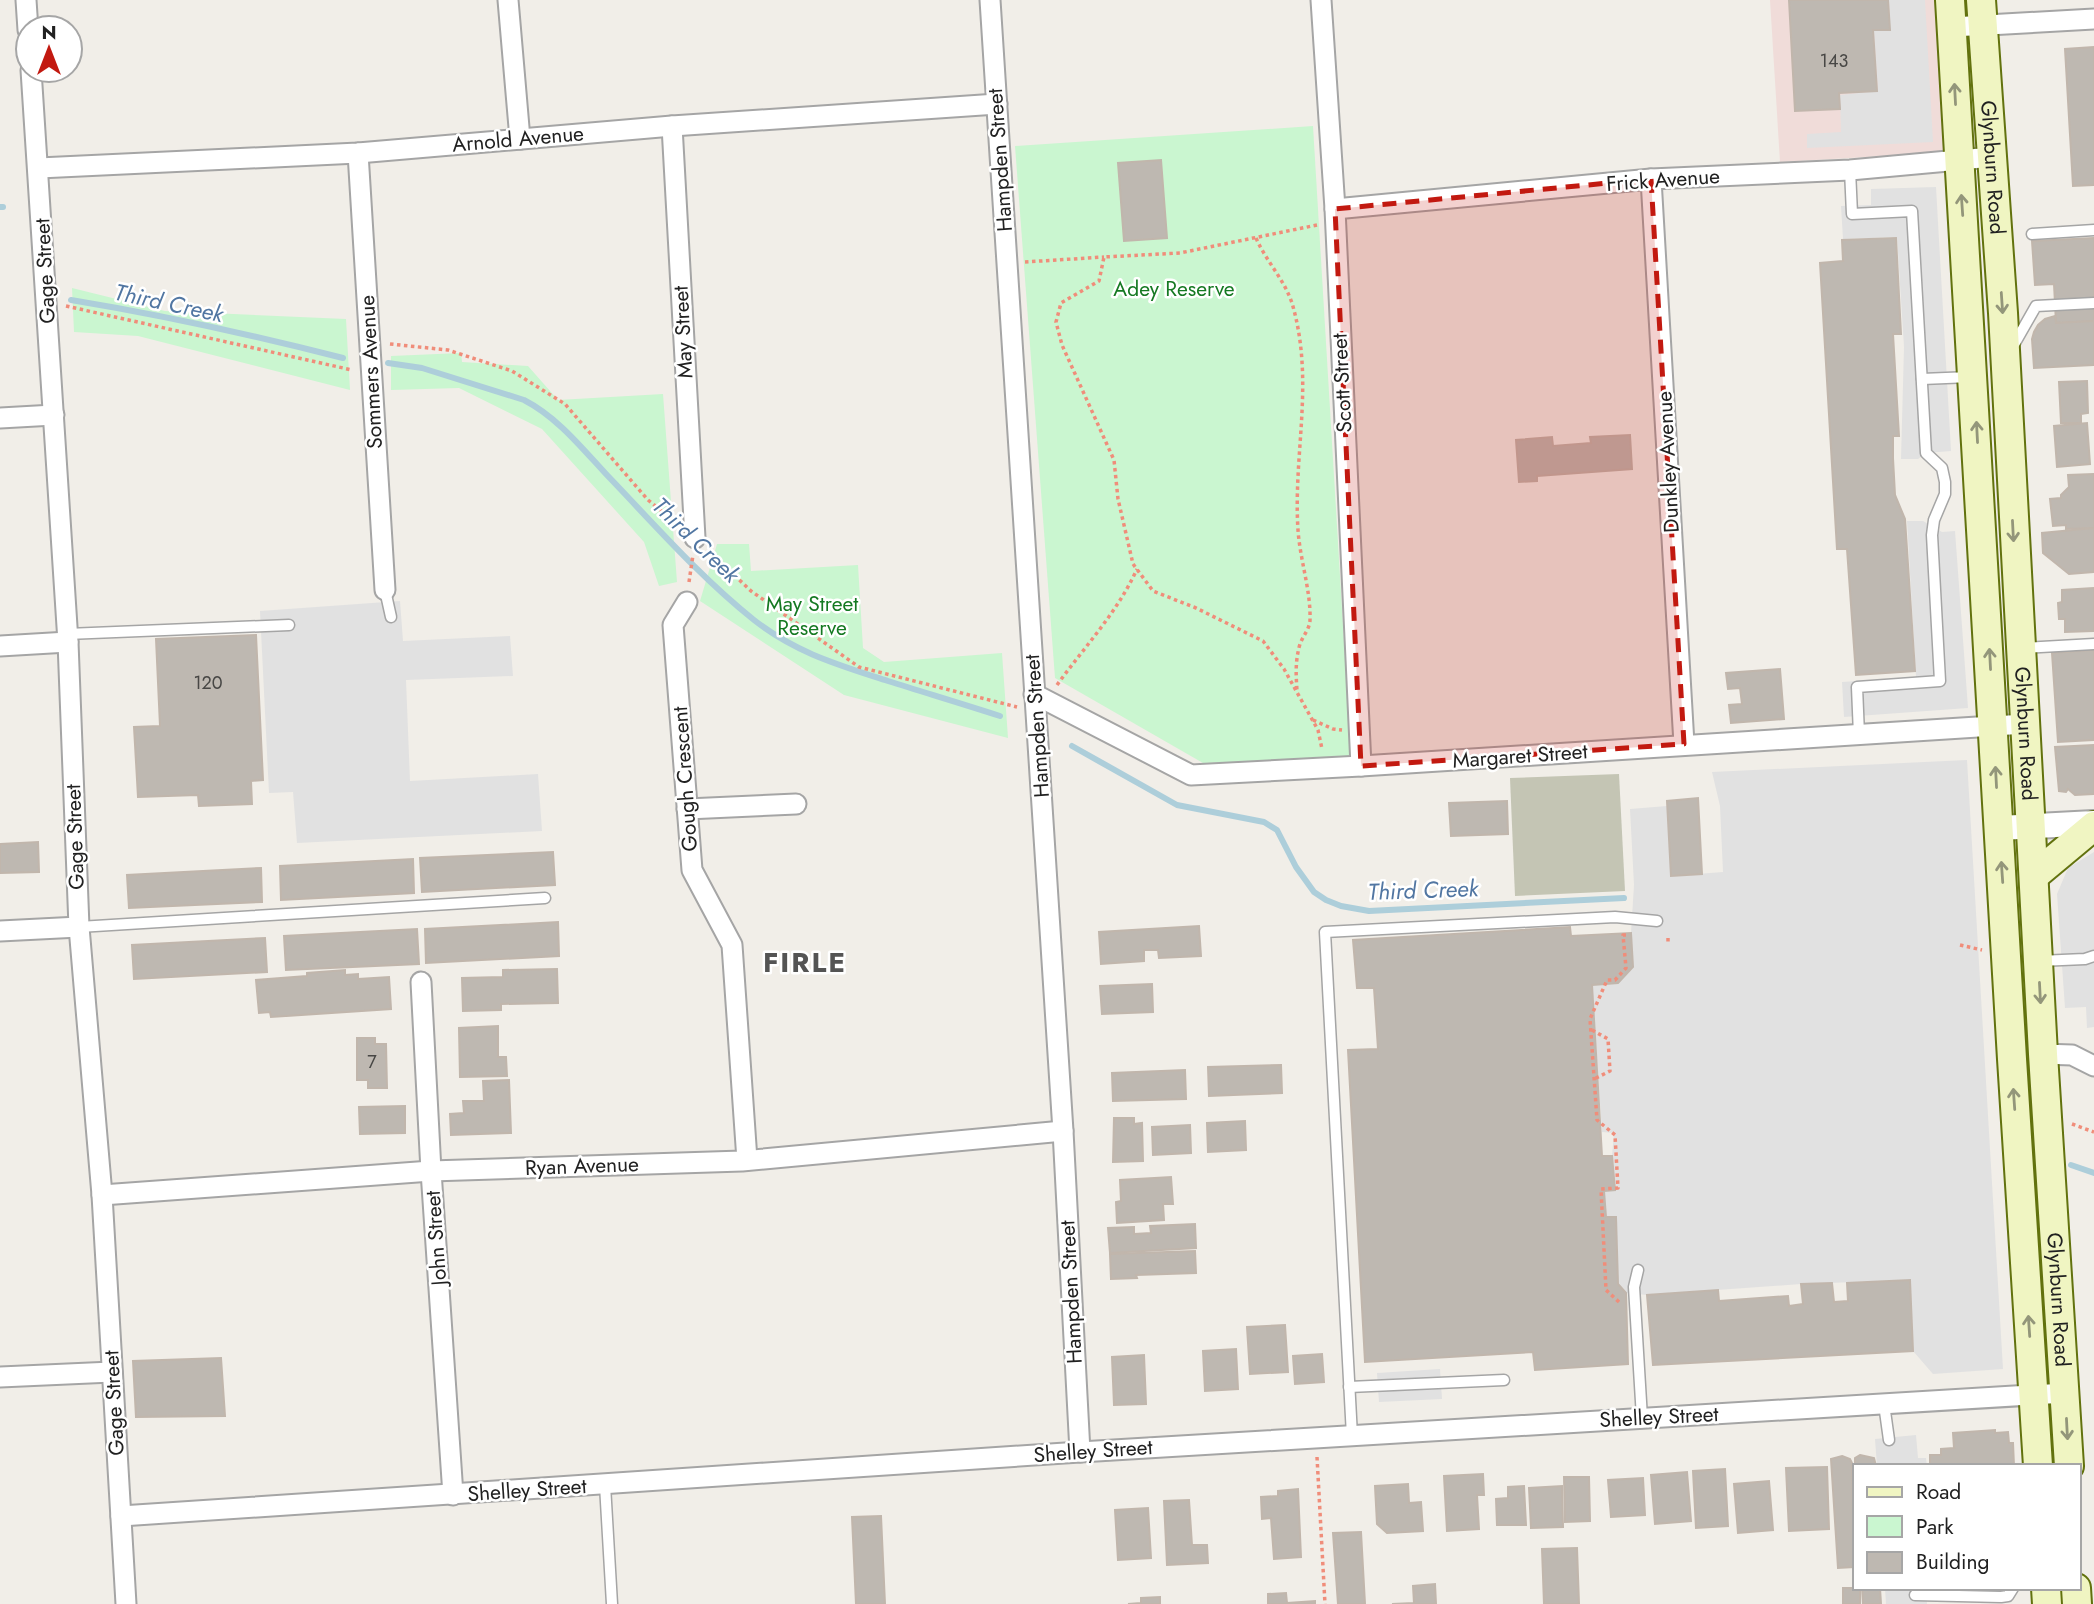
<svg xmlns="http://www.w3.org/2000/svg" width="2094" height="1604" viewBox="0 0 2094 1604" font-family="Jost,sans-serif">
<rect width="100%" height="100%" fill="#f1eee8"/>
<polygon fill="#f0dcd9" points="1770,0 1942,0 1952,152 1780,162"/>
<polygon fill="#c4c5b4" points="1619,774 1625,891 1515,896 1510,778"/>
<g fill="#caf6d0">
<polygon points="1313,126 1351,759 1203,763 1055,678 1015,146"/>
<polygon points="72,288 165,311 346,319 350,390 138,336 74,332"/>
<polygon points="461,353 462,362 528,366 558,400 663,394 677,582 659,586 644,542 542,429 459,388 391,390 391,356"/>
<polygon points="717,544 749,544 751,571 858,565 863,648 884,662 1002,653 1008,738 844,695 700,601"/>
</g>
<g fill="#e1e1e1">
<polygon points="1889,0 1925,0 1933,142 1807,148 1807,134 1841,132 1840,95 1878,91 1874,31 1890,31"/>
<polygon points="1936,187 1951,451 1926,453 1918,459 1901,459 1904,347 1897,237 1843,239 1841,206 1871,205 1871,189"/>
<polygon points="1907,521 1923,521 1942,532 1955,531 1968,708 1844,717 1842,682 1916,677"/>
<polygon points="400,601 403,641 510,636 513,676 406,680 410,781 538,774 542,831 297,843 293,792 269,793 260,611"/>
<polygon points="1967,760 2003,1369 1933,1374 1913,1351 1909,1280 1801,1284 1647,1295 1626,1293 1618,1284 1616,1217 1606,1217 1604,1191 1615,1190 1612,1156 1614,1133 1602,1132 1592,985 1618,983 1633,966 1631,933 1634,885 1630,809 1667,806 1671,876 1723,872 1720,806 1712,772"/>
<polygon points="2094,852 2094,1027 2087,1028 2086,1007 2065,1008 2057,894 2068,868"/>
<polygon points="1440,1369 1442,1399 1379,1402 1377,1373"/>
<polygon points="1916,1435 1918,1458 1926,1458 1927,1466 1877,1466 1875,1439"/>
<polygon points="1885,1588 1926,1588 1927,1604 1886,1604"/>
</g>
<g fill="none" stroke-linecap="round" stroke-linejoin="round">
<g stroke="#adceda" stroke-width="6">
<polyline points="0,207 3,207"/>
<path d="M71,300C162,315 253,335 343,358"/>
<path d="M388,363L422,368L524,400C557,417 581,447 606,474C654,524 700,577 754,620C796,653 839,665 888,681C926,693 963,704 1000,716"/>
<polyline points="1072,746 1177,805 1264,822 1277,830 1296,867 1314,892 1326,900 1341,906 1369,911 1624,898"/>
<polyline points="2071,1165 2094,1173"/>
</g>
</g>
<g fill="#beb8b1" stroke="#c1b6ac" stroke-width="2">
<polygon points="1789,0 1888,0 1890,30 1873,30 1877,91 1839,93 1840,109 1795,111"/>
<polygon points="2094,47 2094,185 2073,186 2065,49"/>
<polygon points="1161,160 1167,238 1124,241 1118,163"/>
<polygon points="1896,238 1901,334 1893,334 1899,436 1893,436 1893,458 1895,495 1905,519 1915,671 1856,675 1847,549 1837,549 1820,263 1843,261 1842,240"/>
<polygon points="2094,238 2094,321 2056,323 2054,284 2035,285 2032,241"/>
<polygon points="2055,316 2056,323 2094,321 2094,365 2034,368 2032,339 2034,332 2038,325 2045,319"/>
<polygon points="2087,381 2088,413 2081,414 2081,423 2061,423 2059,382"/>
<polygon points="2087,423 2090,464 2057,467 2054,426"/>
<polygon points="1630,435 1632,469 1537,476 1537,481 1519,482 1516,440 1552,437 1553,446 1591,443 1590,437"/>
<polygon points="2094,474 2094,528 2066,529 2066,525 2053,526 2050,499 2061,498 2061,495 2069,487 2068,475"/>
<polygon points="2094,528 2094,572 2069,574 2043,553 2042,533"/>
<polygon points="2094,588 2094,631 2065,632 2065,619 2059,619 2058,603 2062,602 2062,590"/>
<polygon points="256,635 263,780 251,781 252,804 199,806 198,795 138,797 134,727 160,726 156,639"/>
<polygon points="2094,650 2094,740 2058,742 2052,653"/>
<polygon points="1780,669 1784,719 1731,723 1729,705 1742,704 1740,688 1728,689 1726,673"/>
<polygon points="2094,745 2094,794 2075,795 2068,789 2066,792 2059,791 2055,747"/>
<polygon points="1698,798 1702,874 1671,876 1667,801"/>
<polygon points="1507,801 1508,834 1451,836 1449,803"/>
<polygon points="38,842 39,872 0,873 0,844"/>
<polygon points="553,852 555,885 422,892 420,858"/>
<polygon points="413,859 414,893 281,900 280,866"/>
<polygon points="261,868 262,902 129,908 127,875"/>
<polygon points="558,922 559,956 426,963 425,929"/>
<polygon points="1199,926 1201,956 1159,958 1158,950 1144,950 1144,961 1101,964 1099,932"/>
<polygon points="1570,927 1571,936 1631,933 1633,967 1618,983 1592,985 1602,1156 1612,1156 1615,1190 1604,1191 1606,1217 1616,1217 1618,1284 1626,1293 1628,1364 1535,1370 1533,1352 1365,1362 1348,1050 1378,1049 1374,988 1357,988 1353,940"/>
<polygon points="417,929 419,964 286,970 284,936"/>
<polygon points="265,938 267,972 134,979 132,945"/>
<polygon points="557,969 558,1003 501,1004 501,1010 463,1011 462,978 503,977 503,970"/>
<polygon points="345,970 345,975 358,974 358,979 389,977 391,1009 271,1017 270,1012 259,1013 256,980 307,976 307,973"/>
<polygon points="1152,984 1153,1012 1102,1014 1100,986"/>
<polygon points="498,1026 498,1057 506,1057 507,1076 460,1077 459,1028"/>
<polygon points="357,1038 375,1038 375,1044 386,1044 387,1088 368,1088 368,1080 357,1080"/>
<polygon points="1281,1065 1282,1093 1209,1096 1208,1067"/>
<polygon points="1185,1070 1186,1099 1113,1101 1112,1073"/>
<polygon points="509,1080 511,1133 451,1135 450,1114 464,1113 463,1101 484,1101 483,1081"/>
<polygon points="405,1106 405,1133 360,1134 359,1107"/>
<polygon points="1114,1118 1134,1118 1134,1124 1142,1123 1143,1161 1113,1162"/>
<polygon points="1245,1121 1246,1150 1208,1152 1207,1123"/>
<polygon points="1190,1125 1191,1153 1153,1155 1152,1127"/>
<polygon points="1171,1177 1173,1204 1163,1204 1164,1220 1117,1223 1116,1202 1121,1201 1120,1180"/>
<polygon points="1195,1224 1196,1248 1110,1253 1108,1228 1134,1227 1134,1234 1151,1233 1150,1226"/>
<polygon points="1195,1251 1196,1273 1136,1275 1137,1278 1111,1279 1110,1254"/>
<polygon points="1910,1280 1913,1351 1653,1365 1647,1295 1718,1290 1719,1301 1788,1296 1789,1306 1803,1304 1801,1284 1832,1283 1834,1302 1848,1301 1847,1283"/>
<polygon points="1285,1325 1288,1372 1250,1374 1247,1327"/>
<polygon points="1236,1349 1238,1389 1205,1391 1203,1351"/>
<polygon points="1322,1354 1324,1382 1295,1384 1293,1356"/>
<polygon points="1144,1355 1146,1404 1114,1405 1112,1357"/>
<polygon points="221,1358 225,1416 136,1417 133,1361"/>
<polygon points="1995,1430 1995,1433 2008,1432 2009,1443 2013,1443 2014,1466 1930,1466 1930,1455 1941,1455 1941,1449 1954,1448 1953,1433"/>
<polygon points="1860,1455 1874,1458 1876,1466 1855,1466 1855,1458"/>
<polygon points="1842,1456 1850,1459 1852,1463 1854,1567 1838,1568 1831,1459"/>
<polygon points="1827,1467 1829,1529 1789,1531 1786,1468"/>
<polygon points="1725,1469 1728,1526 1696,1528 1693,1471"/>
<polygon points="1687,1472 1691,1521 1655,1524 1651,1475"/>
<polygon points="1483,1474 1484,1495 1477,1495 1479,1529 1447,1531 1444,1476"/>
<polygon points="1564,1477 1589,1477 1590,1521 1565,1522"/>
<polygon points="1643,1478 1645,1515 1611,1517 1608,1480"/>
<polygon points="1769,1481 1773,1530 1738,1533 1734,1484"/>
<polygon points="1408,1484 1409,1503 1421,1502 1423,1531 1387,1533 1377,1524 1375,1486"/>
<polygon points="1524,1486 1526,1525 1497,1525 1496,1499 1508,1498 1508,1487"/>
<polygon points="1562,1486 1563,1527 1531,1528 1529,1488"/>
<polygon points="1298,1489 1301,1557 1274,1559 1271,1518 1262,1519 1261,1497 1278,1496 1278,1491"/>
<polygon points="1189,1500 1192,1545 1207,1545 1208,1563 1167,1565 1164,1501"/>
<polygon points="1148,1508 1151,1558 1118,1560 1115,1510"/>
<polygon points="881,1516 885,1604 856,1604 852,1517"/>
<polygon points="1361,1532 1365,1604 1338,1604 1333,1533"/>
<polygon points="1577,1548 1579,1604 1544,1604 1542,1549"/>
<polygon points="1435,1584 1436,1604 1392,1604 1414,1603 1413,1586"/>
<rect x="1843" y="1588" width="17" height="16"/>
<polygon points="1862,1588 1880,1588 1881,1604 1863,1604"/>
<polygon points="1286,1593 1287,1603 1315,1601 1315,1604 1268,1604 1268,1594"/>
<polygon points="1160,1597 1160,1604 1128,1604 1141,1603 1141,1598"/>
</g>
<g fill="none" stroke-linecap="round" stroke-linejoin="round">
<defs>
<g id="service">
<polyline points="1850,170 1852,214 1912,211 1926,453 1942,468 1945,482 1945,494 1934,520 1932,535 1940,681 1857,687 1859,735"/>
<polyline points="2032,234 2094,230"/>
<polyline points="2012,348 2036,306 2094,303"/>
<polyline points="1922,379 1970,377"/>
<polyline points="385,590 391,617"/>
<polyline points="67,634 289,625"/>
<polyline points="2024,648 2094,644"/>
<polyline points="79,927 545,898"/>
<polyline points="2039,961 2085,959 2094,956"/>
<polyline points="1638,1270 1634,1287 1642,1418"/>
<polyline points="1349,1387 1504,1380"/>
<polyline points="1884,1404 1889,1440"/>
<polyline points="1352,1436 1325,932 1615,917 1657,921"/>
<polyline points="605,1485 612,1604"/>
<polyline points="1915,1595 2001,1597 2008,1596 2013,1588"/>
</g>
<g id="minor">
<polyline points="26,0 28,30"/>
<polyline points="508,0 520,139"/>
<polyline points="990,0 1063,1131 1080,1452"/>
<polyline points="1321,0 1335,209 1361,766"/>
<polyline points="1952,27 2094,19"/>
<polyline points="31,70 68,642 79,927 102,1195 126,1604"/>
<polyline points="672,126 695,538"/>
<polyline points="358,153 385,590"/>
<polyline points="39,168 358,153 672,126 997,104"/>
<polyline points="1651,179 1684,744"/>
<polyline points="1335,209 1651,179 1850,170 1992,157"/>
<polyline points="0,418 54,415"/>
<polyline points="687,602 673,625 692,870 732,945 747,1160"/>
<polyline points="0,646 68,642"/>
<polyline points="1034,694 1191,775 1361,766 2025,724"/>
<polyline points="687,809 796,804"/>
<polyline points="0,931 79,927"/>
<polyline points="421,982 431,1171 453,1495"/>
<polyline points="2043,1054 2072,1055 2094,1066"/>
<polyline points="102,1195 431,1171 742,1161 1063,1131"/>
<polyline points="0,1377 112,1372"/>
<polyline points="121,1516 1080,1452 2065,1393"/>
</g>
<polyline id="tertiary" points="1999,828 2094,823"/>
<g id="secondary">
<polyline points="1950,0 2012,1059 2038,1466"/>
<path id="s1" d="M1981,0L2003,313L2043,1054L2069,1466"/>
<polyline points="2034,876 2094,826"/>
<polyline points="2046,1588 2047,1604"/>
<polyline points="2076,1588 2077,1604"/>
</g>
</defs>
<use href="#service" stroke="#a5a5a5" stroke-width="13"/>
<use href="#minor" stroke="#a5a5a5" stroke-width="23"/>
<use href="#tertiary" stroke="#a5a5a5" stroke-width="28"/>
<use href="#secondary" stroke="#62720e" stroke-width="32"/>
<g stroke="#f08d7a" stroke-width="3.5" stroke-dasharray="3.5 3.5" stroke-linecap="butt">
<polyline points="1317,225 1180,253 1104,257 1099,281 1061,303 1056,322 1062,345 1114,460 1118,499 1133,564 1153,591 1196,608 1263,641 1284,669 1318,730 1322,749"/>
<path d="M1256,238C1266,261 1284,279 1292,303C1315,381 1293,453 1298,530C1300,560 1311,591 1310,620C1310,628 1303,636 1300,644C1295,661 1296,675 1297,691"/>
<polyline points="1025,262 1104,257"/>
<polyline points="66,306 352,370"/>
<polyline points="390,344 448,350 512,371 565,404 648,500 674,521"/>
<polyline points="709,551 751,591 859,667 1017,707"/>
<polyline points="689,582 693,555"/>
<path d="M1057,685C1085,646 1117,613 1137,569"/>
<polyline points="1313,720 1333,729 1342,730"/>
<polyline points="1668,938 1668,945"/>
<polyline points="1960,945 1982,950"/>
<polyline points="1592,1030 1608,1039 1610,1071 1594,1079"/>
<polyline points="2072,1124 2094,1132"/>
<polyline points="1619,1302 1606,1290 1601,1189 1618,1188 1615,1135 1597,1120 1590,1019 1607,980 1615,980 1626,968 1623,935 1628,935"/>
<polyline points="1317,1457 1325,1604"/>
</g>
<use href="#service" stroke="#fff" stroke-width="10"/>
<use href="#minor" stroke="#fff" stroke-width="19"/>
<use href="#tertiary" stroke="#fff" stroke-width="24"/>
<use href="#secondary" stroke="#f0f5c2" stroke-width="28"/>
</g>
<defs><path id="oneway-shaft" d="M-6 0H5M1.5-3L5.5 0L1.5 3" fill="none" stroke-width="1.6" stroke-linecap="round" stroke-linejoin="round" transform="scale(1.75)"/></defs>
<g stroke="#93967a">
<use href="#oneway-shaft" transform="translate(1955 94) rotate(-93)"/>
<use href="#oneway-shaft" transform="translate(1962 205) rotate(-94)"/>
<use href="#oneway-shaft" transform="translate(2002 303) rotate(86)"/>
<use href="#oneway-shaft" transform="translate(1977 432) rotate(-93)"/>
<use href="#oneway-shaft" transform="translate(2013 531) rotate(87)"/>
<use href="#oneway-shaft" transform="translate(1990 659) rotate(-93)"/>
<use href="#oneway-shaft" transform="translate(1996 777) rotate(-93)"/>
<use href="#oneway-shaft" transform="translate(2002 872) rotate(-94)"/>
<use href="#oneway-shaft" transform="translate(2040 993) rotate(87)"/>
<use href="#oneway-shaft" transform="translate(2014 1099) rotate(-94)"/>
<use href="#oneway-shaft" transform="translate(2029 1326) rotate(-94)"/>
<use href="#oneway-shaft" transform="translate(2067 1429) rotate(87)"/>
</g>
<path fill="#c21910" fill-opacity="0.2" stroke="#c21910" stroke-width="5" stroke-dasharray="14 9" stroke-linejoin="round" d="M1651,179L1684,744L1361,766L1335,209Z"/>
<g text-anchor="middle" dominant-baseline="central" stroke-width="5" stroke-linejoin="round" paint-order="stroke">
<g font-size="18" fill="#484745">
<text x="1834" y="61">143</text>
<text x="208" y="683">120</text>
<text x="372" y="1062">7</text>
</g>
<g font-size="21" fill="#212121" stroke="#fff">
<text transform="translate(518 139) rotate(-5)">Arnold Avenue</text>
<text transform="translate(1000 160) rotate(-94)">Hampden Street</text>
<text stroke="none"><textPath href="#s1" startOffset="168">Glynburn Road</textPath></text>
<text transform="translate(1663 180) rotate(-4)">Frick Avenue</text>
<text transform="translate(45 271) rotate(-93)">Gage Street</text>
<text transform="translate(683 332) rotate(-93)">May Street</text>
<text transform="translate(371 372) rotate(-93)">Sommers Avenue</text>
<text transform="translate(1342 383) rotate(-93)">Scott Street</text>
<text transform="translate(1668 462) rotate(-93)">Dunkley Avenue</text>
<text transform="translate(1037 726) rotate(-94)">Hampden Street</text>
<text stroke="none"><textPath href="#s1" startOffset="735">Glynburn Road</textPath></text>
<text transform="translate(1520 756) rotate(-4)">Margaret Street</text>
<text transform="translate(685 779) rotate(-94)">Gough Crescent</text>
<text transform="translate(75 837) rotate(-92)">Gage Street</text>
<text transform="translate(582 1166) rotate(-2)">Ryan Avenue</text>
<text transform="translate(436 1238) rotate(-94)">John Street</text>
<text transform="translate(1071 1292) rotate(-93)">Hampden Street</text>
<text stroke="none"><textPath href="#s1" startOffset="1302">Glynburn Road</textPath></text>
<text transform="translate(114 1403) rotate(-93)">Gage Street</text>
<text transform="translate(1659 1417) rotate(-3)">Shelley Street</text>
<text transform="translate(1093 1451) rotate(-4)">Shelley Street</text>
<text transform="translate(527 1490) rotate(-4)">Shelley Street</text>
</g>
<g font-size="21" fill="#157922" stroke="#fff">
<text x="1174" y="289">Adey Reserve</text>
<text x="812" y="604">May Street<tspan x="812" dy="24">Reserve</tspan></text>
</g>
<g font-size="23" font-style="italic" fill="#5176a2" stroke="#fff">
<text transform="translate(169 303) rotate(12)">Third Creek</text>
<text transform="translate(696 540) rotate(44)">Third Creek</text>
<text transform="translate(1423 890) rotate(-2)">Third Creek</text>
</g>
<g font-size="28" font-weight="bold" letter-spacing="2" fill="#545454" stroke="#fff">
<text x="805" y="962">FIRLE</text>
</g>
</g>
<rect x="1853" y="1464" width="228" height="126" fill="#ffffff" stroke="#a6a6a6" stroke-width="2"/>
<rect x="1867" y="1487" width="35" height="10" fill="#f0f5c2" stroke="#a6a6a6" stroke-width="2"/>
<text x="1916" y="1499" font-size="21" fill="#212121">Road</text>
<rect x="1867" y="1516" width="35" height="21" fill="#caf6d0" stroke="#a6a6a6" stroke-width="2"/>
<text x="1916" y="1534" font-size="21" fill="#212121">Park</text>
<rect x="1867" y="1552" width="35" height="21" fill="#beb8b1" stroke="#a6a6a6" stroke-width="2"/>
<text x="1916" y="1569" font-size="21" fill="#212121">Building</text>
<g transform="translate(49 49)"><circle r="33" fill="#ffffff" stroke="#a6a6a6" stroke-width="2"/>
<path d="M0-5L12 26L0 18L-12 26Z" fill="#c21910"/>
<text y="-10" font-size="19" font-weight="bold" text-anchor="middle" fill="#212121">N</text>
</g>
</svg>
